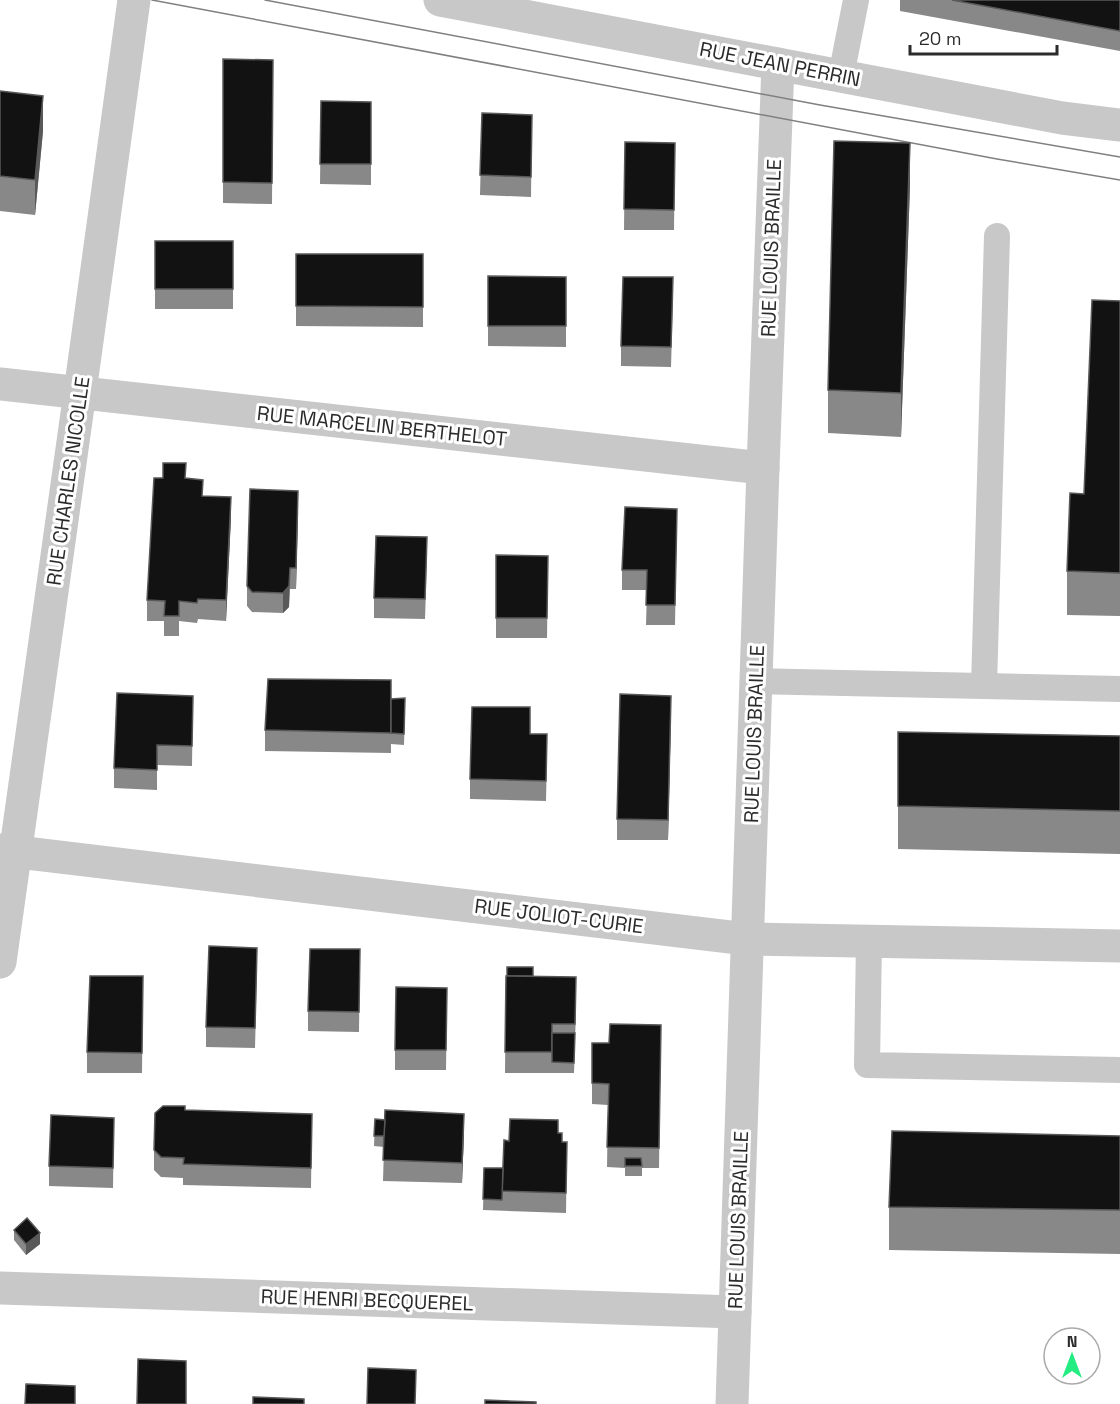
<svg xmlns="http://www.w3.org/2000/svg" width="1120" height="1404" viewBox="0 0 1120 1404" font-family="'Space Grotesk',sans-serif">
<rect width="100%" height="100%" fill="#fff"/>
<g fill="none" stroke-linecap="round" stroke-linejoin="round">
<g stroke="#c8c8c8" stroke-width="26">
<polyline points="841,76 856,0"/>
<polyline points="756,681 1120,689"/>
<polyline points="984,686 997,236"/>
<polyline points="869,941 867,1065 1120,1070"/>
</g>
<g stroke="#c8c8c8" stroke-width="33">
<polyline points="440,0 1062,118 1120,125"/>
<polyline points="0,384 763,468"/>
<polyline points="0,850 747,939 1120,946"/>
<polyline points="0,962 80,392 134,0"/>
<polyline points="0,1288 735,1312"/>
<polyline points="732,1404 763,468 778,64"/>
</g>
<g stroke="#808080" stroke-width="1.5">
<polyline points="152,0 997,159 1120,180"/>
<polyline points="265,0 820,105 1120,157"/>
</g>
</g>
<g fill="#888">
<polygon points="900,0 1120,0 1120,51 900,11"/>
<polygon points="223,59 273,60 272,204 223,203"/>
<polygon points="0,91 43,131 35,215 0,211"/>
<polygon points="321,101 371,102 371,185 320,184"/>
<polygon points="482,113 532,115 531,197 480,195"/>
<polygon points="625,142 675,143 674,230 624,230"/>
<polygon points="910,186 901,437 828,433 828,390"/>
<rect x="155" y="241" width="78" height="68"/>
<polygon points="296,254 423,254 423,327 296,326"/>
<polygon points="488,276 566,277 566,347 488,346"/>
<polygon points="673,298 671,367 621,366 621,346"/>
<polygon points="1120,301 1120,616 1067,615 1067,571 1084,494"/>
<polygon points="186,478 203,496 231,517 226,621 198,619 197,623 179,621 179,636 164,636 164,621 147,621 147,600"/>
<polygon points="677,509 675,625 646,625 647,590 622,590 622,570"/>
<polygon points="298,511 296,589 290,589 289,607 283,613 252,612 247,606 247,586"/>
<polygon points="496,555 548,556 547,638 496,638"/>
<polygon points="427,557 425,619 374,618 374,598"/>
<polygon points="193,696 192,766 157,765 157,790 114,788 114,768"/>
<polygon points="405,709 404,745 391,744 391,753 265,751 265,730"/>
<polygon points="671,716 668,840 617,840 617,819"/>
<polygon points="898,732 1120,736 1120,854 898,849"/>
<polygon points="530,734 547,754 546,801 470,799 470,779"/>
<polygon points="360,949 359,1032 308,1031 308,1011"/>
<polygon points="257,968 255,1048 206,1047 206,1027"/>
<polygon points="143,976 142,1073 87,1073 87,1052"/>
<polygon points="506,976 533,976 576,997 574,1073 505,1073"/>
<polygon points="447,988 446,1070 395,1070 395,1050"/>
<polygon points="661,1025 659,1168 642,1168 642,1176 625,1176 625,1168 607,1167 608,1105 592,1104 592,1043 609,1043"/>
<polygon points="185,1110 312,1114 311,1188 183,1185 183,1178 161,1177 154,1170 154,1150"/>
<polygon points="114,1118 113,1188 49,1186 49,1166"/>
<polygon points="375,1119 464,1134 462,1183 383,1181 384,1147 374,1146"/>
<polygon points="558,1133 562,1142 567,1142 566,1213 483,1210 484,1168 503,1168 509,1141"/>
<polygon points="1120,1136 1120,1254 889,1250 889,1207"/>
<polygon points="14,1230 40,1244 26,1255 14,1240"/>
</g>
<g fill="#595959">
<polygon points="43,96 43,131 35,215 35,180"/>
<polygon points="910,143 910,186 901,437 901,393"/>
<polygon points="298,491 298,511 296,589 296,568"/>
<polygon points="231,497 231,517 226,621 226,600"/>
<polygon points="290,568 289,607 283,613 283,593"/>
<polygon points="671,696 671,716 668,840 668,820"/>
<polygon points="576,977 576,997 574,1073 575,1024"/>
<polygon points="464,1114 464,1134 462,1183 462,1163"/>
<polygon points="40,1233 40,1244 26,1255 26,1244"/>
</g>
<g fill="#121212" stroke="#595959" stroke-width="1.5">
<polygon points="952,0 1120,0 1120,31"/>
<polygon points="223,59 273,60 272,183 223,182"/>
<polygon points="0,91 43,96 35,180 0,176"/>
<polygon points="321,101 371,102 371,164 320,164"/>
<polygon points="482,113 532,115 531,177 480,175"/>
<polygon points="834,141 910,143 901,393 828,390"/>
<polygon points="625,142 675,143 674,210 624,209"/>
<rect x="155" y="241" width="78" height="48"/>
<polygon points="296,254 423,254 423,307 296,306"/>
<polygon points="488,276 566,277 566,326 488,326"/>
<polygon points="623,277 673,277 671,347 621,346"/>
<polygon points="1092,300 1120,301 1120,573 1067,571 1070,493 1084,494"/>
<polygon points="163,463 186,463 185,478 203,480 202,496 231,497 226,600 198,599 197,603 179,601 179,616 164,616 165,601 147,600 154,478 163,478"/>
<polygon points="250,489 298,491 296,568 290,568 289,586 283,593 252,592 247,586"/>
<polygon points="625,507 677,509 675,605 646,605 647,570 622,570"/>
<polygon points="376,536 427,537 425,599 374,598"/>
<polygon points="496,555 548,556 547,618 496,618"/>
<polygon points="268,679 391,680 391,733 265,730"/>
<polygon points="117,693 193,696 192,746 157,745 157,770 114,768"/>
<polygon points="620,694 671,696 668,820 617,819"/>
<polygon points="405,698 404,734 391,733 391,699"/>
<polygon points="472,707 530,707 530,734 547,734 546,781 470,779"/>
<polygon points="898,732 1120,736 1120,811 898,806"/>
<polygon points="209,946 257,948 255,1028 206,1027"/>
<polygon points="310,949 360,949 359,1012 308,1011"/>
<rect x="507" y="967" width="26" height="9"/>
<polygon points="90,976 143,976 142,1053 87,1052"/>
<polygon points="506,976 576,977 575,1024 552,1024 552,1052 505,1052"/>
<polygon points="396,987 447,988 446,1050 395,1050"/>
<polygon points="610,1024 661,1025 659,1148 607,1147 609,1084 592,1083 592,1043 609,1043"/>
<polygon points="552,1033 575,1033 574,1063 552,1062"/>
<polygon points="163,1106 185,1106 185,1110 312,1114 311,1168 183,1164 184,1158 161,1157 154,1150 155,1113"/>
<polygon points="385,1110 464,1114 462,1163 383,1160"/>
<polygon points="51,1115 114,1118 113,1168 49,1166"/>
<polygon points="375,1119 385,1120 384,1136 374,1136"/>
<polygon points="510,1119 558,1120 558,1133 562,1133 562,1142 567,1142 566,1193 502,1191 504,1140 509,1141"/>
<polygon points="892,1131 1120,1136 1120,1210 889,1207"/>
<polygon points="625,1158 641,1158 642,1166 625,1166"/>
<polygon points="484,1168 503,1168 502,1200 483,1199"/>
<polygon points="27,1218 40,1233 26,1244 14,1230"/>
<polygon points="138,1359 186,1361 186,1404 137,1404"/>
<polygon points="368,1368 416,1370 415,1404 367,1404"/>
<polygon points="26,1384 75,1386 75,1404 25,1404"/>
<polygon points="253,1397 304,1399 304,1404 253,1404"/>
<polygon points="485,1400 536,1402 536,1404 485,1404"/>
</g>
<g text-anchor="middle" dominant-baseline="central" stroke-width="6" stroke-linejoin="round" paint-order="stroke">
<g font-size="20" fill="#2b2b2b" stroke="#fff">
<text transform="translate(780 64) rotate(11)">RUE JEAN PERRIN</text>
<text transform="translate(771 248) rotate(-88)">RUE LOUIS BRAILLE</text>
<text transform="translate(382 426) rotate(6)">RUE MARCELIN BERTHELOT</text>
<text transform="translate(68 481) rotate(-82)">RUE CHARLES NICOLLE</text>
<text transform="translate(754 734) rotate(-88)">RUE LOUIS BRAILLE</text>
<text transform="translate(559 916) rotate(7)">RUE JOLIOT-CURIE</text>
<text transform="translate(738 1220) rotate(-88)">RUE LOUIS BRAILLE</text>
<text transform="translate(367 1300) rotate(2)">RUE HENRI BECQUEREL</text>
</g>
</g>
<g transform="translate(1072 1356)"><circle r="28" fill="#ffffff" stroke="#aaaaaa" stroke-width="1.5"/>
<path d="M0-4.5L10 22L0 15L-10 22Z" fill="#25eb83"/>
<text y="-9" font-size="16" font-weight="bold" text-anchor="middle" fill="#2b2b2b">N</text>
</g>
<path d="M910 45v9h147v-9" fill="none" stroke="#2b2b2b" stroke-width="3"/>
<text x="919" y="45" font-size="18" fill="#2b2b2b" stroke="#ffffff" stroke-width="4.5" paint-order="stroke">20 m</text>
</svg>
